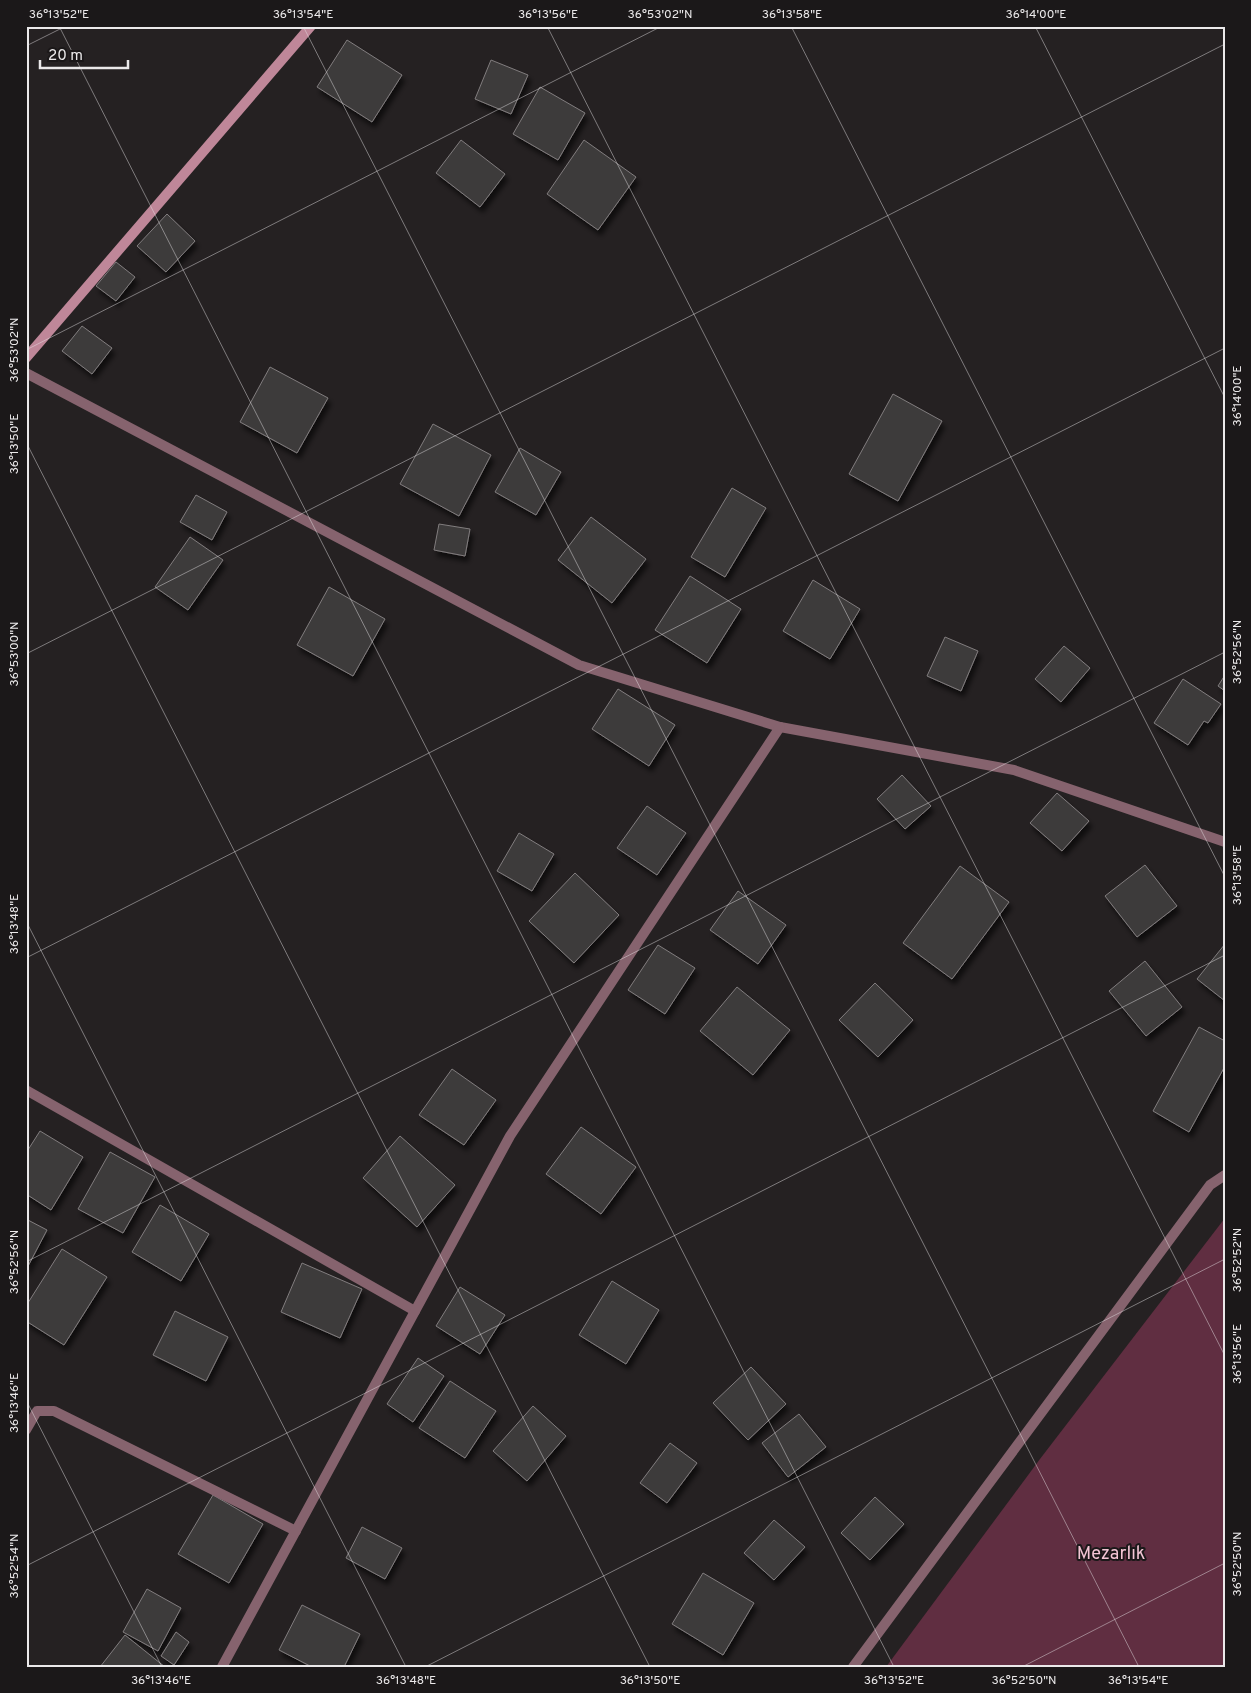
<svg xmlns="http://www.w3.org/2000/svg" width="1251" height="1693" viewBox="0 0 1251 1693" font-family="Overpass,sans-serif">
<defs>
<filter id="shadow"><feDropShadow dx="3" dy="5.5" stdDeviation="2.5" flood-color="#0009"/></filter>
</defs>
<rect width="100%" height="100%" fill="#252122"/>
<polygon fill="#602e41" points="1225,1218 1225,1667 886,1667 1040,1459"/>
<g fill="#3d3a3b" stroke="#817d7e" filter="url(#shadow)">
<polygon points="347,40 402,75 372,122 317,87"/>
<polygon points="491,60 528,75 511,114 475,99"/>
<polygon points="540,87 585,113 558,160 513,134"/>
<polygon points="461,140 505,174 480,207 436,173"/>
<polygon points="584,140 636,177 598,230 547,194"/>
<polygon points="167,214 195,241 166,272 137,246"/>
<polygon points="116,262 135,277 116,301 96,286"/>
<polygon points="82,326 112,348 92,374 62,351"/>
<polygon points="270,367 328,398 297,453 240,422"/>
<polygon points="893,394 942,421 898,501 849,474"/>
<polygon points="433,424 491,455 459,516 400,484"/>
<polygon points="520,448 561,472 536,515 495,492"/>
<polygon points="732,488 766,508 725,577 691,557"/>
<polygon points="196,495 227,512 212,540 180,522"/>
<polygon points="591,517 646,559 612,603 558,560"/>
<polygon points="439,524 470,529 465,556 434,550"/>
<polygon points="190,537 223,560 188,610 155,587"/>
<polygon points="690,576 741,609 707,663 655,630"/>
<polygon points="813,580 860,609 830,659 783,631"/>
<polygon points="329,587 385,619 353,676 297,645"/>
<polygon points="945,637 978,651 961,691 927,676"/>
<polygon points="1064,646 1090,668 1061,702 1035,679"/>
<polygon points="1225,675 1225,691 1218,686"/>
<polygon points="1183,679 1221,704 1208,723 1204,721 1188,745 1154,723"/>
<polygon points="618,689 675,725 649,766 592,729"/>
<polygon points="902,775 931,806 905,829 877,799"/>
<polygon points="1057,793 1089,821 1062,851 1030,823"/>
<polygon points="647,806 686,833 657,875 617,848"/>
<polygon points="519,833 554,854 532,891 497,871"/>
<polygon points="1145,865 1177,906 1137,937 1105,896"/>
<polygon points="960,866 1009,902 952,979 903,943"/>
<polygon points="575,873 619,915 574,963 529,921"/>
<polygon points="738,891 786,925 758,964 710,930"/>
<polygon points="1225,944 1225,1001 1197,979"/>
<polygon points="658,945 695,968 665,1014 628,990"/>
<polygon points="1145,961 1182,1007 1146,1036 1109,991"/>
<polygon points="875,983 913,1020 878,1057 839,1020"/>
<polygon points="737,987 790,1030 753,1075 700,1031"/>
<polygon points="1199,1027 1225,1041 1225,1066 1189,1132 1153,1111"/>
<polygon points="452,1069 496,1100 464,1145 419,1115"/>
<polygon points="581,1127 636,1167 601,1214 546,1174"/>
<polygon points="40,1131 83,1157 51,1210 26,1194 26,1153"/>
<polygon points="400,1136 455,1185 417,1227 363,1178"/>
<polygon points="110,1152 155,1177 123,1233 78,1209"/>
<polygon points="160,1205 209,1234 181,1281 132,1252"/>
<polygon points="26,1219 47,1230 26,1270"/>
<polygon points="62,1249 107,1277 64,1345 26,1321 26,1306"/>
<polygon points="302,1263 362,1289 340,1338 281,1312"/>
<polygon points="612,1281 659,1310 626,1364 579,1335"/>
<polygon points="460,1287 505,1315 480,1354 436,1326"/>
<polygon points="175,1311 228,1337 206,1381 153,1355"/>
<polygon points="418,1358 444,1376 413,1422 387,1404"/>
<polygon points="751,1367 786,1404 748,1440 713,1403"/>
<polygon points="450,1381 496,1411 465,1458 419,1428"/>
<polygon points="533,1406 566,1436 527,1481 493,1451"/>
<polygon points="799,1414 826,1447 788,1477 762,1443"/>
<polygon points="670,1443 697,1463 667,1503 640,1483"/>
<polygon points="213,1495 263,1524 229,1583 178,1554"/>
<polygon points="875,1497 904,1524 870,1560 841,1533"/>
<polygon points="774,1520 805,1547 774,1580 744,1553"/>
<polygon points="362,1527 402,1548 385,1579 346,1558"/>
<polygon points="703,1573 754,1603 723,1655 672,1624"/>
<polygon points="147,1589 181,1608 158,1651 123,1632"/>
<polygon points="302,1605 360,1634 344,1667 312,1667 279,1650"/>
<polygon points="176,1632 189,1642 174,1665 161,1656"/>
<polygon points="125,1635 165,1667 100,1667"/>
</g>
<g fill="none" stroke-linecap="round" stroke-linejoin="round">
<g stroke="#86636e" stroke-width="10">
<polyline points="26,373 579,665 780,727 1014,770 1225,842"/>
<polyline points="26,1090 415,1311"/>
<polyline points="26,1430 37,1411 54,1411 296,1531"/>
<polyline points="222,1667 510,1136 780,727"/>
<polyline points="853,1667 1210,1185 1225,1175"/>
</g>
<polyline stroke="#bf8799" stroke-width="10" points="26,358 311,26"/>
</g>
<path fill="none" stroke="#ebe9ea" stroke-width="1" stroke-opacity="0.45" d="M59,26L894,1667M303,26L1139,1667M547,26L1225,1356M791,26L1225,877M1035,26L1225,398M26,46L66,26M26,350L662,26M26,442L650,1667M26,654L1225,44M26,921L406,1667M26,958L1225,348M26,1262L1225,652M26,1400L162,1667M26,1566L1225,955M425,1667L1225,1259M1022,1667L1225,1563"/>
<g text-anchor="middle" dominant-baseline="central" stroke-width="4" stroke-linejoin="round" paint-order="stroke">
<g font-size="18" fill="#f3c5d4" stroke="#1b1819">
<text x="1111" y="1554">Mezarlık</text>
</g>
</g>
<rect width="1251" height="1693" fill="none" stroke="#1b1819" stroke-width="55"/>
<path d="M40 60v8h88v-8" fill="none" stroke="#ebe9ea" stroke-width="2.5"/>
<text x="48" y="60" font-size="15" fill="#ebe9ea" stroke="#1b1819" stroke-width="4" paint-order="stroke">20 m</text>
<rect x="28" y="28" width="1196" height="1638" fill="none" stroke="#ebe9ea" stroke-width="2"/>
<g font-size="12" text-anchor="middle" fill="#ebe9ea">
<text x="59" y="18">36°13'52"E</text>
<text x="303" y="18">36°13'54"E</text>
<text x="548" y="18">36°13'56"E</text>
<text x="660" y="18">36°53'02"N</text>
<text x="792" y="18">36°13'58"E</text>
<text x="1036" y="18">36°14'00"E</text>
<text transform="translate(14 350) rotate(-90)" y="4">36°53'02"N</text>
<text transform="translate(1237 396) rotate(-90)" y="4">36°14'00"E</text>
<text transform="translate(14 444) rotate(-90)" y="4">36°13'50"E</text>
<text transform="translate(1237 652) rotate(-90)" y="4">36°52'56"N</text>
<text transform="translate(14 654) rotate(-90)" y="4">36°53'00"N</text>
<text transform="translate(1237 875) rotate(-90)" y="4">36°13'58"E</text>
<text transform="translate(14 924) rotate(-90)" y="4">36°13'48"E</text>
<text transform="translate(1237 1260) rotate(-90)" y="4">36°52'52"N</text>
<text transform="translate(14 1262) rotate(-90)" y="4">36°52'56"N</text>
<text transform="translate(1237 1354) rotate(-90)" y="4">36°13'56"E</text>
<text transform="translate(14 1403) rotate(-90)" y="4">36°13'46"E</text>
<text transform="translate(1237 1564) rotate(-90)" y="4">36°52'50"N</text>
<text transform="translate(14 1566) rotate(-90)" y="4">36°52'54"N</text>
<text x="161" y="1684">36°13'46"E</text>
<text x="406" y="1684">36°13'48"E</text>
<text x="650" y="1684">36°13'50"E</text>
<text x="894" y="1684">36°13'52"E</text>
<text x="1024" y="1684">36°52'50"N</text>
<text x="1138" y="1684">36°13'54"E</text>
</g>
</svg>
